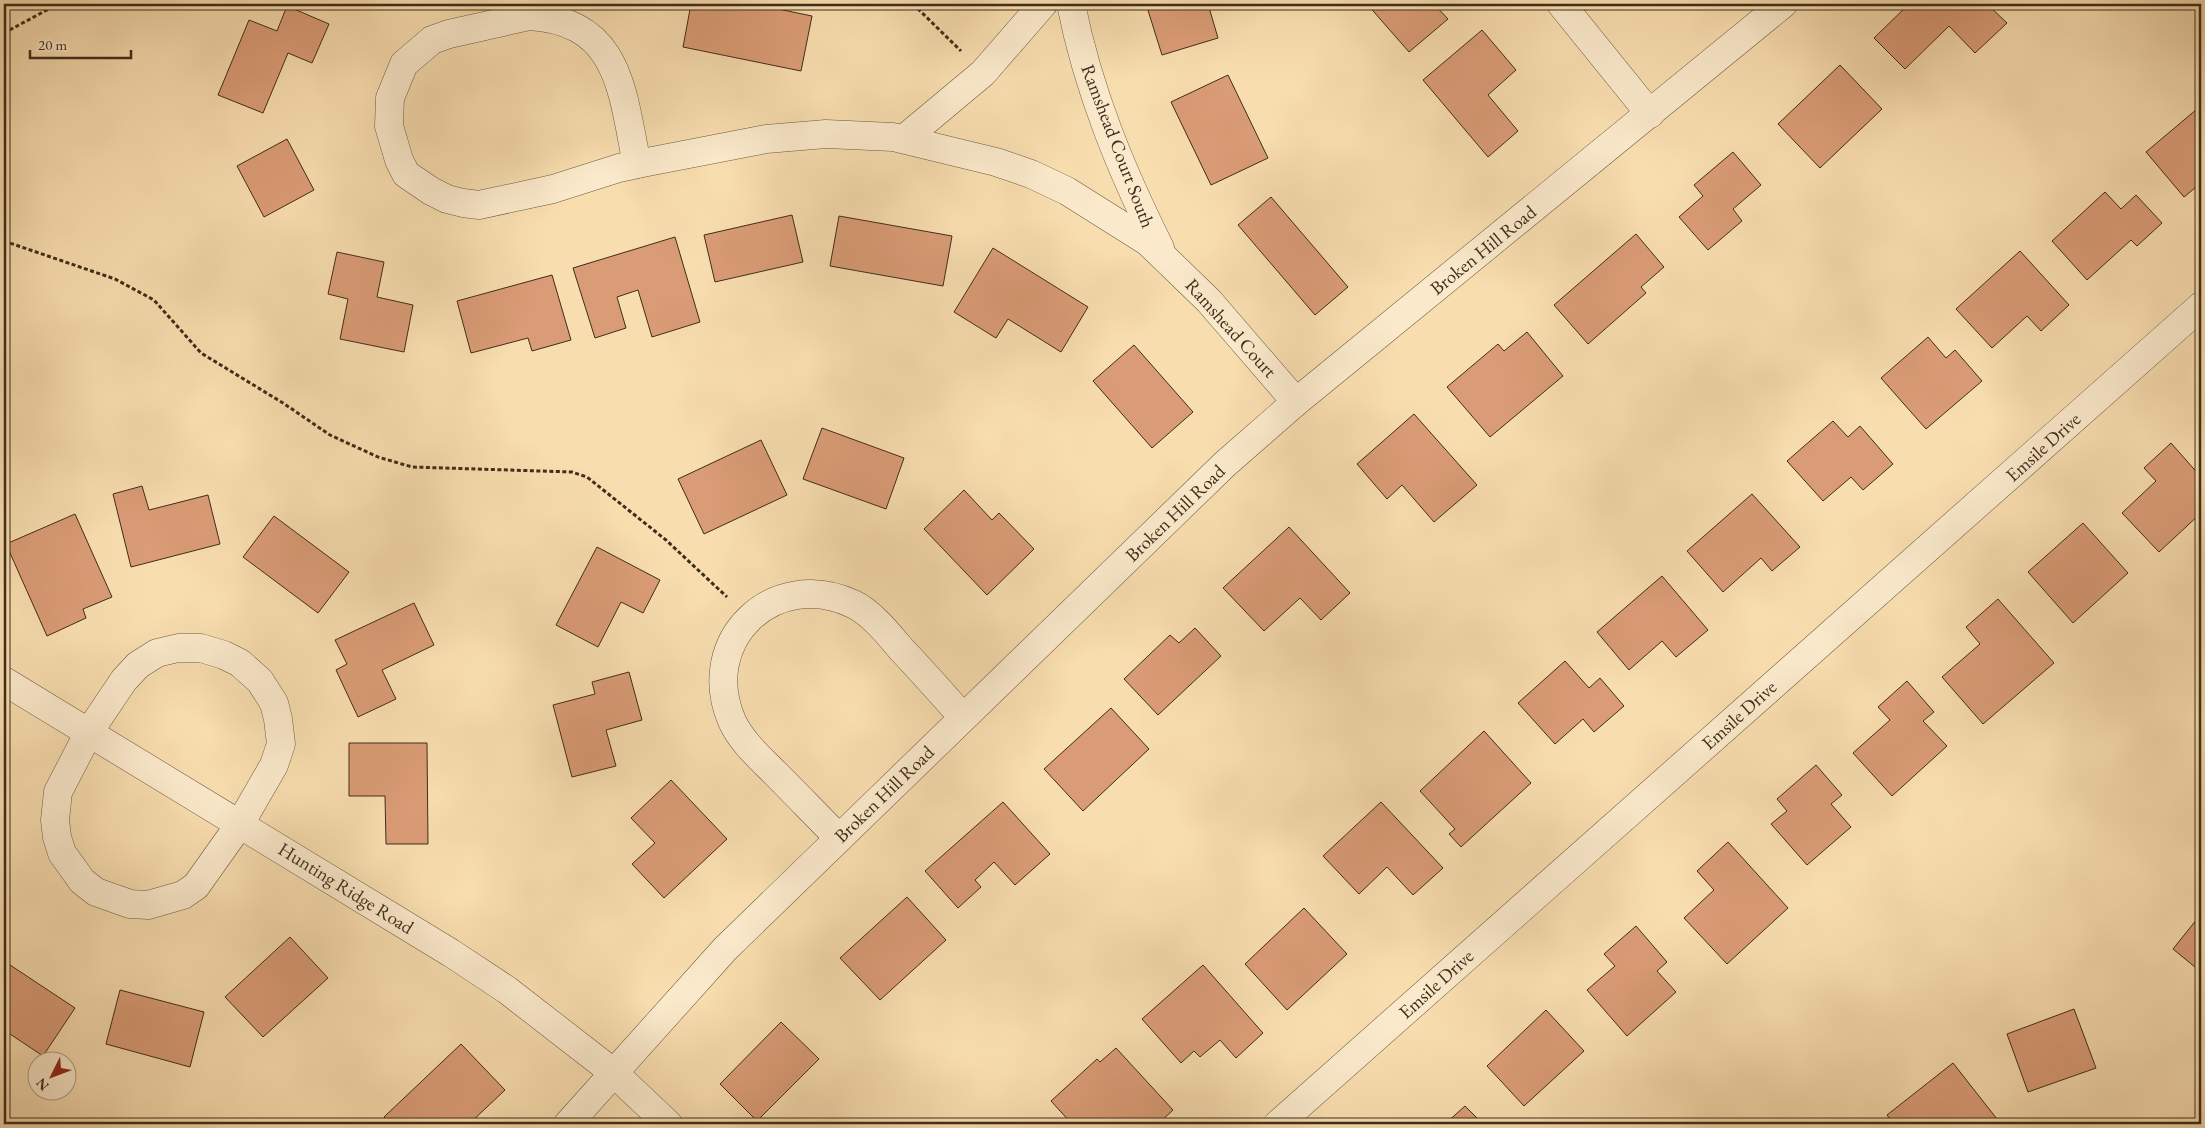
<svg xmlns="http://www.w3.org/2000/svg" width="2205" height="1128" viewBox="0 0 2205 1128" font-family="'EB Garamond',serif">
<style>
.building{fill:#da9c76;stroke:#3f2d1a}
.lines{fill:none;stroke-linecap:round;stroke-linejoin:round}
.street-casing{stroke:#6d593f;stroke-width:29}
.path{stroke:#3f2d1a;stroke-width:3;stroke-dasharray:4 2.5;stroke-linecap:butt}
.street{stroke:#fae9cb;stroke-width:28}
.labels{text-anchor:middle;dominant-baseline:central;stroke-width:5;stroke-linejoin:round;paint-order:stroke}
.street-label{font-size:19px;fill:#3f2d1a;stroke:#fae9cb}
</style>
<rect width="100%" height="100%" fill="#f8ddaf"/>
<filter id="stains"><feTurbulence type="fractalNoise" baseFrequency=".004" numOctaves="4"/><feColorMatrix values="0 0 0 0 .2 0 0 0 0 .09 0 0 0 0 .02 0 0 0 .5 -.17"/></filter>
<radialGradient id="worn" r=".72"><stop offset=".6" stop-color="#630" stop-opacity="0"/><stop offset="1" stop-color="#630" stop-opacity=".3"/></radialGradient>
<!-- building -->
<g class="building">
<polygon points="691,4 754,4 812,16 801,71 683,47"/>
<polygon points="1146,4 1208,4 1218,38 1162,55"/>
<polygon points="1367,4 1434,4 1448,19 1409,52"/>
<polygon points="1909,4 1987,4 2007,23 1975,53 1949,26 1905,69 1874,38"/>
<polygon points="287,6 329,24 312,63 288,53 263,113 218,95 249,20 277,31"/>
<polygon points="1482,30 1516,70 1488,95 1518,131 1488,157 1423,80"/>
<polygon points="1840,65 1882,109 1820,168 1778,124"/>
<polygon points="1228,75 1268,158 1211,185 1171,102"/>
<polygon points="2197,109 2201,114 2201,183 2184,197 2146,152"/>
<polygon points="287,139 314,190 264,217 237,166"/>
<polygon points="1733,152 1761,185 1733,209 1742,221 1708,250 1679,217 1703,196 1694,185"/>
<polygon points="2105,192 2121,209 2136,195 2162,223 2137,246 2131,240 2087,280 2052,241"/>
<polygon points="1271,197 1348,287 1315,315 1238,225"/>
<polygon points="792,215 803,262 715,282 704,235"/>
<polygon points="839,216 952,236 943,286 830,266"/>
<polygon points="1636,234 1664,267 1641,287 1646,293 1588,344 1554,305"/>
<polygon points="675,237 700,322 652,337 638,290 617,297 626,328 595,338 573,268"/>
<polygon points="993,248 1088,307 1061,352 1008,319 996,338 954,312"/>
<polygon points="2020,251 2069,305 2041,331 2027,316 1992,348 1956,309"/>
<polygon points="337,252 384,262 377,297 413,305 404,352 340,339 348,299 328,294"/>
<polygon points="552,275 571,340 532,351 528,338 471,353 457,301"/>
<polygon points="1527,332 1563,376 1490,437 1447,387 1498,344 1504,351"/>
<polygon points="1928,337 1946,358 1955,350 1982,381 1926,429 1881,378"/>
<polygon points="1134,345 1193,412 1152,448 1093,381"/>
<polygon points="1414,414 1477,485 1434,522 1402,485 1387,499 1357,464"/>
<polygon points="1833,421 1848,437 1860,426 1893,464 1863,490 1851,477 1823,501 1787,461"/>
<polygon points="822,428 904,458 886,509 803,479"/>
<polygon points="761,440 787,495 704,534 678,479"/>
<polygon points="2171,443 2201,477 2201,513 2159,552 2122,513 2156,481 2144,468"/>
<polygon points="142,486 149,510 208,495 220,544 131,567 113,494"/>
<polygon points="964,490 992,520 999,513 1034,549 987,595 924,529"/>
<polygon points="1752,494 1800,547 1772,571 1761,558 1723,592 1687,551"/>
<polygon points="75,514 112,597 83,609 86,618 47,636 6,544"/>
<polygon points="274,516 349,572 318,613 243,557"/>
<polygon points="2083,523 2128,573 2073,623 2028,572"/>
<polygon points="1289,527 1350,593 1321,620 1300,598 1264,631 1223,588"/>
<polygon points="597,547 660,580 643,613 621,602 598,647 556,625"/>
<polygon points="1662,576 1708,630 1676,657 1662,641 1629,670 1597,632"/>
<polygon points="1998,599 2054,663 1983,724 1942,677 1980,644 1966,627"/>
<polygon points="414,603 434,645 382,670 396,699 358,717 336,670 347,664 335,640"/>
<polygon points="1195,628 1221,656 1158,715 1124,679 1170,635 1179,643"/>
<polygon points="1565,661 1589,688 1600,678 1624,706 1594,732 1583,719 1555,744 1518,703"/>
<polygon points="629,672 642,720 606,730 616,766 572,777 553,705 595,694 592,682"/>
<polygon points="1907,681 1934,712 1923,721 1947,746 1892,796 1853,753 1890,720 1878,707"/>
<polygon points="1111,708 1149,749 1083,811 1044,769"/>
<polygon points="1484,731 1531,783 1461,847 1449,834 1455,829 1420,791"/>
<polygon points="349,743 427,743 428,844 386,844 385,796 349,796"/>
<polygon points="1816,765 1842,795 1831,804 1851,827 1807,865 1771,824 1787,811 1777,799"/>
<polygon points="671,780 727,839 664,898 632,864 655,843 631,818"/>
<polygon points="1003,802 1050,854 1015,885 994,862 975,880 981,887 958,908 925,871"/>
<polygon points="1381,802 1443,868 1413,895 1387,867 1359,894 1323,856"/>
<polygon points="1728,842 1788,908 1727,964 1684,918 1714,890 1697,871"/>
<polygon points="907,897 946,940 880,1000 840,958"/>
<polygon points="1304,908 1347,954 1287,1010 1245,964"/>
<polygon points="2201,914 2201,972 2173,949"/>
<polygon points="1636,926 1667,962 1657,971 1676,992 1627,1036 1587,990 1615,966 1604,954"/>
<polygon points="290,937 328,978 263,1037 225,997"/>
<polygon points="4,961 75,1008 43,1056 4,1030"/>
<polygon points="1203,965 1263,1033 1236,1058 1220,1040 1200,1057 1194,1051 1181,1063 1142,1019"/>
<polygon points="120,990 204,1012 190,1067 106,1044"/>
<polygon points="2074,1009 2096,1068 2028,1092 2007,1034"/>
<polygon points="1546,1010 1584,1051 1524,1106 1487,1066"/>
<polygon points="781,1022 819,1059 757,1121 720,1084"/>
<polygon points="461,1044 505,1090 469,1124 390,1124 384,1117"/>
<polygon points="1116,1048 1173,1110 1158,1124 1132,1124 1126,1118 1119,1124 1072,1124 1051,1101 1097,1059 1100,1062"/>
<polygon points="1953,1063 1997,1119 1991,1124 1894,1124 1887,1115"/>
<polygon points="1465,1106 1483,1124 1445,1124"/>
</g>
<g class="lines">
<!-- street casing -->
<g class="street-casing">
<g id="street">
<path d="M1071 4C1088 90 1121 170 1160 248"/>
<polyline points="1561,4 1650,114"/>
<path d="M529 16C621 21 622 93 637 164L619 168 553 189 479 205 463 203 447 199 431 191 406 174 399 160 389 126 390 98 404 64 432 40 449 34Z"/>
<polyline points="904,139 983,73 1043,4"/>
<polyline points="637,164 766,139 826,134 893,137 996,162 1031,174 1067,191 1148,242 1209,301 1296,402"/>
<polygon points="178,648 201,648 224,655 240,663 260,681 274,703 278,719 281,744 274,765 240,824 196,886 183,895 148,905 130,904 96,892 82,881 62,853 57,837 55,820 58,792 89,732 124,680 138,665 157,653"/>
<polyline points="4,681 451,953 507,990 614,1073 668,1124"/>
<path d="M838 837C817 816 796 794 775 773 759 757 741 741 732 721 697 640 774 567 853 604 871 612 889 635 902 650 923 672 943 695 963 717"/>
<polyline points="568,1124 725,949 1225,464 1296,402 1783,4"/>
<polyline points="1278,1124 2201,306"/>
</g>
</g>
<!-- path -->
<g class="path">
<polyline points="913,4 961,51"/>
<polyline points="4,33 58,4"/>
<polyline points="4,241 115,279 154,300 201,353 283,403 330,435 378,457 412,467 572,472 587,477 666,540 727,597"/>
</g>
<!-- street -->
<use href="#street" class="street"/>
</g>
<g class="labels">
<!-- street labels -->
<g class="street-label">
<text transform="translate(1118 146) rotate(69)">Ramshead Court South</text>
<text transform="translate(1483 250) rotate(-39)">Broken Hill Road</text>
<text transform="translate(1231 328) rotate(48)">Ramshead Court</text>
<text transform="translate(2043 447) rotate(-42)">Emsile Drive</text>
<text transform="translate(1175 513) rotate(-44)">Broken Hill Road</text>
<text transform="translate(1739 715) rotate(-42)">Emsile Drive</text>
<text transform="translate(884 794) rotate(-44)">Broken Hill Road</text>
<text transform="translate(346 888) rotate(32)">Hunting Ridge Road</text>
<text transform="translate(1436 984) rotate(-42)">Emsile Drive</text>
</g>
</g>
<!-- margin -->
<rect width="2205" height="1128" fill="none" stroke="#f8ddaf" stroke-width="20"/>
<rect x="5" y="5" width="2195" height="1118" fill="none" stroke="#3f2d1a" stroke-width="2.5"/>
<rect x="10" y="10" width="2185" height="1108" fill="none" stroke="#3f2d1a"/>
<!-- north arrow -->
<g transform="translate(52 1076) rotate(228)"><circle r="24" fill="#fae9cb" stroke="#af9e84"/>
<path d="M0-4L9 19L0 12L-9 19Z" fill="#8f2418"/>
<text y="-8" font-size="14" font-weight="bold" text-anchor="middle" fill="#3f2d1a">N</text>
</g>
<!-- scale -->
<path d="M30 50v8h101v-8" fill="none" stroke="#3f2d1a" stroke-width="2.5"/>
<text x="38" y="50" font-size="15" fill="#3f2d1a" stroke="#fae9cb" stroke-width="4" paint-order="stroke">20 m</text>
<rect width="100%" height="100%" filter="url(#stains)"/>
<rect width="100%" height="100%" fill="url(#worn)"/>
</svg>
